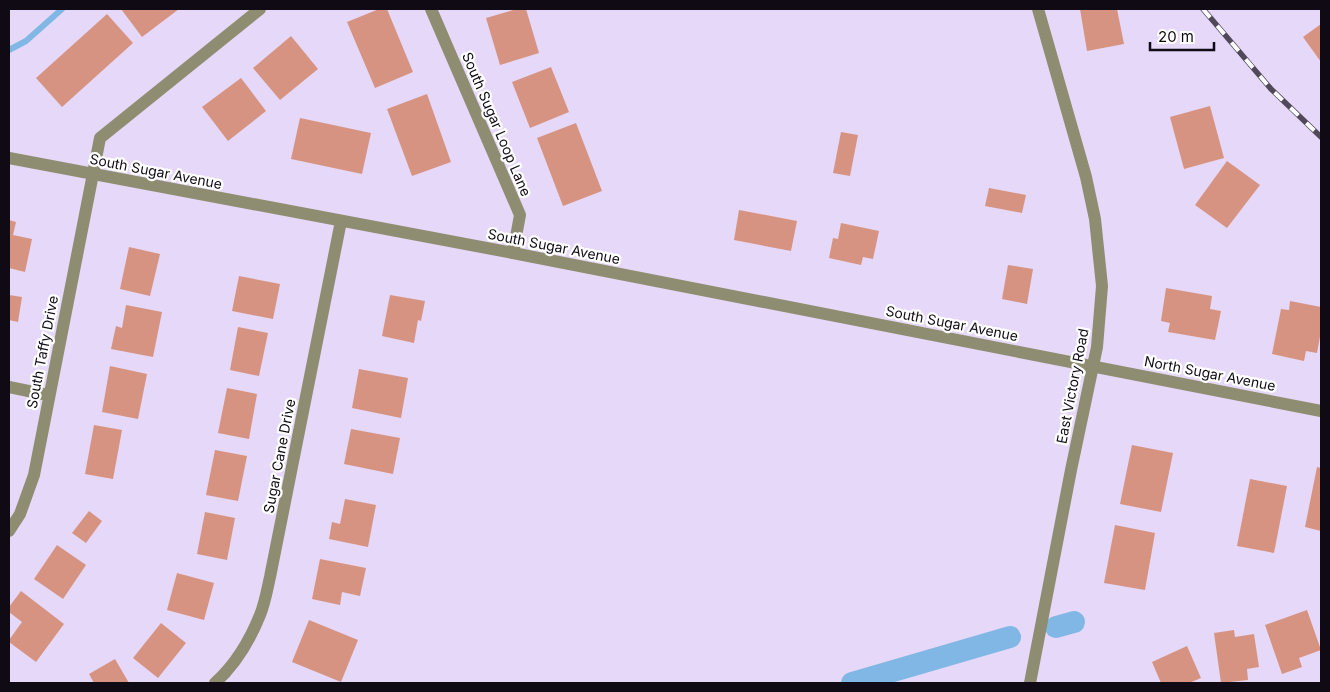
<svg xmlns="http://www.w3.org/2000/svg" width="1330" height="692" viewBox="0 0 1330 692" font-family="Inter,sans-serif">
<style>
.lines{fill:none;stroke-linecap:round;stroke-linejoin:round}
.stream{stroke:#81b7e5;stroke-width:6}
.canal{stroke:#81b7e5;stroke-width:22}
.building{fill:#d79381}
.minor{stroke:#8f8d71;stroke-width:12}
.rail-casing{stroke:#51495a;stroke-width:5.5}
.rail{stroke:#fff;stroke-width:4;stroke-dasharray:11;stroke-linecap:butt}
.labels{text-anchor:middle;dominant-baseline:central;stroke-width:4.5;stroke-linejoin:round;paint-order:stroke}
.street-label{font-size:14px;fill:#0f0a14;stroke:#fff}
</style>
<rect width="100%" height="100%" fill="#e6d8f8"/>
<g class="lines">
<!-- stream -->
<polyline class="stream" points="9,50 26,41 62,9"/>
<!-- canal -->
<g class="canal">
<polyline points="1056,627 1074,622"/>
<polyline points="852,683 1010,637"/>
</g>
</g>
<!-- building -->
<g class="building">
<polygon points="121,9 179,9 142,37"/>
<polygon points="379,9 387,9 413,72 375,88 347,22"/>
<polygon points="517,9 526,9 539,53 500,65 486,18"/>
<polygon points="1080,9 1117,9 1124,44 1087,51"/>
<polygon points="107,14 133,43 62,107 36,78"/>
<polygon points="1321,24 1321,62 1303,37"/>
<polygon points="291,36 318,69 280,100 253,68"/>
<polygon points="551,67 569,112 530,128 512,82"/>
<polygon points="241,78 266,111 228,141 202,107"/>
<polygon points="427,94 451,162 412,176 387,109"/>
<polygon points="1210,106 1224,158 1184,169 1170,117"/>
<polygon points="300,118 371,133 362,174 291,159"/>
<polygon points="576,123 602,191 563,206 537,138"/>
<polygon points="841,132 858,135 850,176 833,173"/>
<polygon points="1227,161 1260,185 1227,228 1195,205"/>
<polygon points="989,188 1026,195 1022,213 985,206"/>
<polygon points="739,210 797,221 791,251 734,240"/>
<polygon points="9,220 16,222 13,235 32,239 25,272 9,268"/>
<polygon points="841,223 879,231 873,259 863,257 861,265 829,258 833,238 838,239"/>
<polygon points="129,247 160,254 150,296 120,289"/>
<polygon points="1008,265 1033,269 1027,304 1002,299"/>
<polygon points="239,276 280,284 273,319 232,311"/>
<polygon points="1166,288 1212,296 1210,309 1221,311 1215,340 1168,332 1170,323 1161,321"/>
<polygon points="9,295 22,297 18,322 9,320"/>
<polygon points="390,295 425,301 421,321 418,320 414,343 382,336"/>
<polygon points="1290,301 1321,307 1321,331 1317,353 1306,351 1304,361 1272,354 1281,309 1289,310"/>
<polygon points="126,305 162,312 153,357 111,349 116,326 122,328"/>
<polygon points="238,327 268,333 259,376 230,370"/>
<polygon points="110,366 147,374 138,419 102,412"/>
<polygon points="359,369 408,378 401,418 352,408"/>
<polygon points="227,388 257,394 249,439 218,433"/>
<polygon points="94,425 122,430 113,479 85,474"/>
<polygon points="351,429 400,438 393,474 344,464"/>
<polygon points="1132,445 1173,453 1161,512 1120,504"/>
<polygon points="215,450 247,456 238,501 206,495"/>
<polygon points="1317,467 1321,468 1321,531 1305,527"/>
<polygon points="1250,479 1287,486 1274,553 1237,546"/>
<polygon points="345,499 376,505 368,547 329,539 332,522 340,524"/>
<polygon points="89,511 102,521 86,543 72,533"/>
<polygon points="205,512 235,518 227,560 197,554"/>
<polygon points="1115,525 1155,533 1145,590 1104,583"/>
<polygon points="57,545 86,565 63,599 34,579"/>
<polygon points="320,559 366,568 360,596 342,592 340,605 312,599"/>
<polygon points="177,573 214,583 204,620 167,610"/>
<polygon points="21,591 64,624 36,662 9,642 9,640 22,622 9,612 9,607"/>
<polygon points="1307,610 1321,650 1299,658 1302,667 1282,674 1265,625"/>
<polygon points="309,620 358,640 341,682 292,662"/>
<polygon points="161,623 186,643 158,678 133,658"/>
<polygon points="1234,630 1235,637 1254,634 1259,667 1247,669 1248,680 1221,683 1214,633"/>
<polygon points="1187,646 1201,678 1189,683 1161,683 1152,662"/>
<polygon points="115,659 129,683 94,683 89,674"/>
</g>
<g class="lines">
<!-- minor -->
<g class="minor">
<polyline points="431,9 520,215 513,253"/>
<polyline points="9,158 513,253 1321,411"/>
<polyline points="9,387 48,395"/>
<polyline points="9,531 20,514 34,475 100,138 260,9"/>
<path d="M215 683C235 665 250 640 260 615 265 603 267 590 270 577L341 221"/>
<polyline points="1030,683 1071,470 1097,347 1102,286 1095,219 1086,177 1038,9"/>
</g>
<!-- rail casing -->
<g class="rail-casing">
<polyline id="rail" points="1203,9 1271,89 1321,137"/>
</g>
<!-- rail -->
<use href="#rail" class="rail"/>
</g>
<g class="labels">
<!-- street labels -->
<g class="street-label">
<text transform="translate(497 124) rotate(67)">South Sugar Loop Lane</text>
<text transform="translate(156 171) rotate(11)">South Sugar Avenue</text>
<text transform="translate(554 246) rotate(11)">South Sugar Avenue</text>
<text transform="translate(952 323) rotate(11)">South Sugar Avenue</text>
<text transform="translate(42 352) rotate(-79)">South Taffy Drive</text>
<text transform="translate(1210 373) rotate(11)">North Sugar Avenue</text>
<text transform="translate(1072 386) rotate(-79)">East Victory Road</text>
<text transform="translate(279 456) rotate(-79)">Sugar Cane Drive</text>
</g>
</g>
<!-- border -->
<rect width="1330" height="692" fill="none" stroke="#0f0a14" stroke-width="20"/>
<!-- scale -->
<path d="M1150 42v8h64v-8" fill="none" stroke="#0f0a14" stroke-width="2.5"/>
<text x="1158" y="42" font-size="15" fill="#0f0a14" stroke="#ffffff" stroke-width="4" paint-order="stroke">20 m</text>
</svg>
